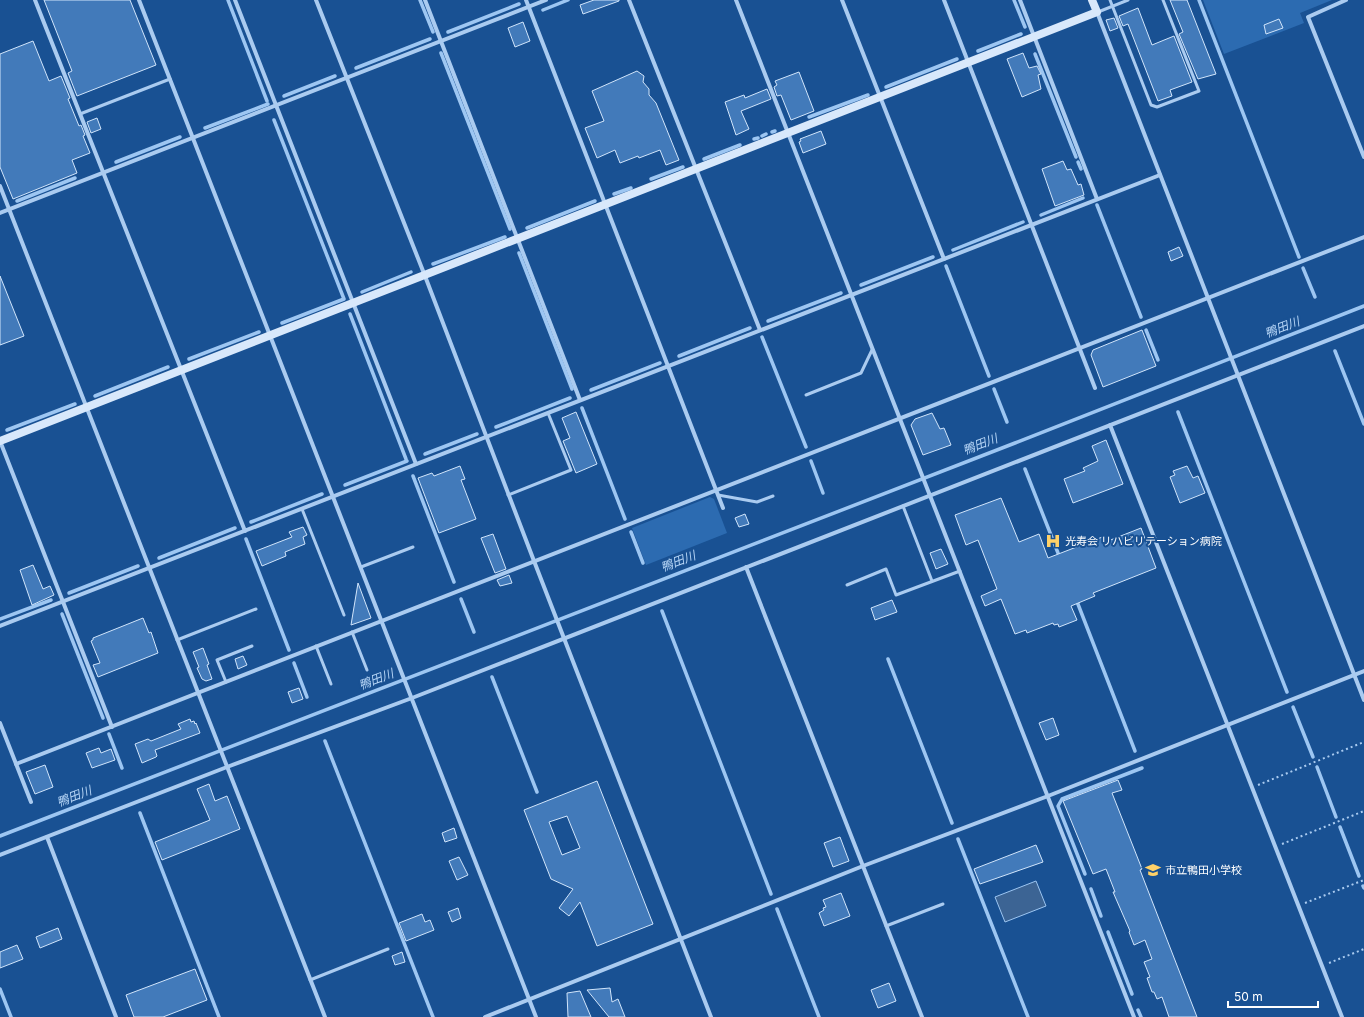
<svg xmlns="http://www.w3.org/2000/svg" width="1364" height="1017" viewBox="0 0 1364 1017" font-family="Inter,'Noto Sans JP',sans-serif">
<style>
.green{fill:#2c6bb1}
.water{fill:#3c6494;stroke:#9dc6f2}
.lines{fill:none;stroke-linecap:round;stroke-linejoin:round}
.stream{stroke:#9dc6f2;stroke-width:3.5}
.building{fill:#427aba;stroke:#d1e5fb;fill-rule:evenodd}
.path{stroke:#aacbf0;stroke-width:2;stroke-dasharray:2 3;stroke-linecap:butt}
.lane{stroke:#aacbf0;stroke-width:3}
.street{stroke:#aacbf0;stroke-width:4}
.secondary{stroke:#d8e8fb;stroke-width:8}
.labels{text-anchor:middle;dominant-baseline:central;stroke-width:4;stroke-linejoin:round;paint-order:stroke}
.poi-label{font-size:11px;fill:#fff;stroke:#195193;text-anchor:start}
.water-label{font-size:12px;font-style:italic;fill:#b6d5f6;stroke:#195193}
</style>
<rect width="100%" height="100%" fill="#195193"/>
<!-- green -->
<g class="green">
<polygon points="1203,0 1332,0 1300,13 1304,23 1224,54"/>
<polygon points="710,497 714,499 727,533 646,565 632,528"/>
</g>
<!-- water -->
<polygon class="water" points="1036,881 1046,906 1005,922 995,897"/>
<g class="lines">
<!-- stream -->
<g class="stream">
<polyline points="228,0 267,101"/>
<polyline points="420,0 433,32"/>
<polyline points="1014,0 1025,27"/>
<polyline points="1199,0 1299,257"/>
<polyline points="543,10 568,0"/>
<polyline points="448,32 519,4"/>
<polyline points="978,51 1021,34"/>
<polyline points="441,53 510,229"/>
<polyline points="1035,54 1076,157"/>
<polyline points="356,68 430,39"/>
<polyline points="886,87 957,59"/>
<polyline points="284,96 335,76"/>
<polyline points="809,117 868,95"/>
<polyline points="274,120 344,299 282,323"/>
<polyline points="205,128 268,104"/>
<polyline points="772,132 775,131"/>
<polyline points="762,136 766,134"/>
<polyline points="754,139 758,138"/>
<polyline points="704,159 740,145"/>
<polyline points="116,162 180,137"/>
<polyline points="1078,162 1081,169"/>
<polyline points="651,179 683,167"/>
<polyline points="614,194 631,188"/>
<polyline points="17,201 75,178"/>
<polyline points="1097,205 1141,317"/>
<polyline points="1041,215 1083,198"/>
<polyline points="527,228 595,201"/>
<polyline points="953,250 1023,222"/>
<polyline points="519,253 572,389"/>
<polyline points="433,264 505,237"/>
<polyline points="946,266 989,376"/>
<polyline points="1303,268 1315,297"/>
<polyline points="861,285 933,257"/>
<polyline points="362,292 411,272"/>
<polyline points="350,314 406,459"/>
<polyline points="768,321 841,293"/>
<polyline points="1146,330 1158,360"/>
<polyline points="762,337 806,447"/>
<polyline points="1335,351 1364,424"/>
<polyline points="679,356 750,328"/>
<polyline points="189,359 259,332"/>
<polyline points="994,389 1007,422"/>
<polyline points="591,390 660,363"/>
<polyline points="95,396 168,367"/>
<polyline points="582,408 625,519"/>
<polyline points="1178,412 1287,692"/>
<polyline points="496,427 570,398"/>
<polyline points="7,430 75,404"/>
<polyline points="425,454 477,434"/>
<polyline points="811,461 823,493"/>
<polyline points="1025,469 1058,553"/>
<polyline points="413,476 454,582"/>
<polyline points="345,485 407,461"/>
<polyline points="251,522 322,494"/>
<polyline points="631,532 643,563"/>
<polyline points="246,539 289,650"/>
<polyline points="159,558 235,528"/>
<polyline points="69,593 138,566"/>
<polyline points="461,599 474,632"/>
<polyline points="1076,599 1135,751"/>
<polyline points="662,611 771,894"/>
<polyline points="62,614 103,718"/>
<polyline points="0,619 51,600"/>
<polyline points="888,659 952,823"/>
<polyline points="294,663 307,697"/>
<polyline points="492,677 537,792"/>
<polyline points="1293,707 1313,757"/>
<polyline points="109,734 122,768"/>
<polyline points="325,741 433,1017"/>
<polyline points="1317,767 1336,817"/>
<polyline points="140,813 219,1017"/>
<polyline points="1340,827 1359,876"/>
<polyline points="0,836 1015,443 1364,306"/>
<polyline points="958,839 1028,1017"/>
<polyline points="1085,874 1058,806 1062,799 1142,768"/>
<polyline points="1363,886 1364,888"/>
<polyline points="1091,889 1101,916"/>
<polyline points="777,909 819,1017"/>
<polyline points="1108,932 1132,994"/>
<polyline points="0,989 11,1017"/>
<polyline points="1138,1010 1141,1017"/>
</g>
</g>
<!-- building -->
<g class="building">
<polygon points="44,0 130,0 156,65 77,96 68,73 72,71"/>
<polygon points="594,0 619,0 619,1 583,14 580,5"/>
<polygon points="1170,0 1187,0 1216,74 1198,79 1179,34 1183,32"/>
<polygon points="1138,8 1152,45 1174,36 1192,82 1170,90 1172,96 1158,101 1128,24 1123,26 1119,16"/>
<polygon points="1114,18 1118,28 1110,31 1106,20"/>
<polygon points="1279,19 1283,28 1266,34 1264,25"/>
<polygon points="523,22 530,41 515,47 508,28"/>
<polygon points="33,41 49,81 61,76 70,98 68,99 79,126 81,125 85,135 83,136 90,153 72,160 77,173 13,199 0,167 0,54"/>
<polygon points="1023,53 1029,68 1037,66 1041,74 1038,75 1041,89 1022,97 1007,59"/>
<polygon points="637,71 644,76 643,82 649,89 649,95 656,103 679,160 666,165 660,150 639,158 638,156 620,163 615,150 597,158 585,128 604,121 592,91"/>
<polygon points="799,72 814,111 791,120 781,95 777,96 774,87 777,85 775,81"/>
<polygon points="767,89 771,99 741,111 749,129 736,135 725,102 744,95 745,98"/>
<polygon points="97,118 101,129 91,133 87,122"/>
<polygon points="821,131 826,144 803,153 799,142 801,141 800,139"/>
<polygon points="1063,161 1067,170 1071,169 1078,185 1081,184 1084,195 1055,206 1042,169"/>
<polygon points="1179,247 1183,256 1171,261 1168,252"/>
<polygon points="0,276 24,336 0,345"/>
<polygon points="1142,330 1156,366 1103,387 1091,355 1093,350"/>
<polygon points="576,412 597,464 576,473 563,441 570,438 562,418"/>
<polygon points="932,413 940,429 944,428 951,445 923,455 911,425 915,419"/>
<polygon points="1106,440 1123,484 1073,503 1064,479 1085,471 1083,468 1098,461 1092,446"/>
<polygon points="460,466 465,479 461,480 476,519 439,533 418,478 432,473 434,476"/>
<polygon points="1187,466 1193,478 1198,476 1205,493 1180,503 1170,477 1175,475 1173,471"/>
<polygon points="1001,498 1019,542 1039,534 1048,558 1105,536 1108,541 1141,528 1156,568 1093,593 1095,596 1071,606 1077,620 1059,627 1058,624 1054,625 1053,623 1027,633 1026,630 1015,634 1001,599 985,606 981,596 997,589 978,540 966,545 955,515"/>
<polygon points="745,514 749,524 739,527 735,518"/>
<polygon points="303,527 307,535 303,537 305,544 285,552 286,556 262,566 256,551 292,537 289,532"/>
<polygon points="493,534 506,569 495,573 481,538"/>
<polygon points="941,549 948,564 936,569 930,553"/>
<polygon points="33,565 43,589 50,586 54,595 32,605 20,570"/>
<polygon points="509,575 512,583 500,586 497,580"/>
<polygon points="358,583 371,618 351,625"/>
<polygon points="892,600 897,612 875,620 871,608"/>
<polygon points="143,618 149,633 151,632 158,653 98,677 93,665 100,663 91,641 93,640 93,638"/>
<polygon points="203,648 209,664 207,665 212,679 206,681 202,679 197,668 199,667 193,652"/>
<polygon points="243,656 247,665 238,669 235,659"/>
<polygon points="299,688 303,699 292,703 288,692"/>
<polygon points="1053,718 1059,735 1046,740 1039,723"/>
<polygon points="190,719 191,722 194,721 195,724 196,723 200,733 155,750 157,756 156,757 142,763 135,744 148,739 151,741 181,729 178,724"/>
<polygon points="99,748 101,753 111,749 115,760 92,768 86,753"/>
<polygon points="45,765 53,787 35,794 26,772"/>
<polygon points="1118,780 1122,790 1112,793 1142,869 1140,870 1197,1017 1169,1017 1162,997 1157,999 1154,992 1152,992 1147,978 1150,977 1144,962 1152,959 1145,940 1134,945 1129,932 1130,931 1113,892 1115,892 1106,869 1093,874 1063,801"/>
<path d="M597 781 653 924 597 946 580 902 569 916 559 908 573 889 551 879 524 810ZM567 816 580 848 562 855 549 822Z"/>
<polygon points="209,784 215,801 227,796 240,829 162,860 155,842 210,820 197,789"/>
<polygon points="454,828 457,838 445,842 442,833"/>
<polygon points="840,837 849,861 833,867 824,843"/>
<polygon points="1036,845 1043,862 980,884 974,869"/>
<polygon points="459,857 468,875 457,880 449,861"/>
<polygon points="841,893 850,916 824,926 819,913 824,910 823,908 826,907 823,900"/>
<polygon points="458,908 461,918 452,922 448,912"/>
<polygon points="422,914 425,922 430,920 434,930 406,941 399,923"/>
<polygon points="58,928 62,939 40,948 36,937"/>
<polygon points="17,945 23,959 0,968 0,952"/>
<polygon points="402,952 405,962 395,965 392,956"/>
<polygon points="195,969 207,1000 163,1017 134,1017 126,995"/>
<polygon points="889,983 896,1001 878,1008 871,990"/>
<polygon points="610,988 612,1002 618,999 625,1017 609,1017 587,990"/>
<polygon points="580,991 591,1017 568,1017 567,993"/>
</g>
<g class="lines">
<!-- path -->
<g class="path">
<polyline points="1258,785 1364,742"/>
<polyline points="1282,844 1364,811"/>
<polyline points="1305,903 1364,880"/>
<polyline points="1329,963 1364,949"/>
</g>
<!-- lane -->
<g class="lane">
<polyline points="1110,0 1151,105 1157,107 1199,91 1163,0"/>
<polyline points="1098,12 1128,0"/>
<polyline points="80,114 170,79"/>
<polyline points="806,395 861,373 872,350"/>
<polyline points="508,495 571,470 548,413"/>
<polyline points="718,495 757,502 773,496"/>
<polyline points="903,506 932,581"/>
<polyline points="302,509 344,615"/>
<polyline points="361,567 413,547"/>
<polyline points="847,585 886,569 896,595 960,571"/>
<polyline points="352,632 367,670"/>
<polyline points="177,640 256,609"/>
<polyline points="316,646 331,684"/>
<polyline points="226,682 217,660 252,646"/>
<polyline points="886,926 943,904"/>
<polyline points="310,980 388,949"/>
</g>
<!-- street -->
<g class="street">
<polyline points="35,0 245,531"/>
<polyline points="139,0 536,1017"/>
<polyline points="235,0 416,464"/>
<polyline points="316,0 425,276 534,561 711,1017"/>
<polyline points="425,0 580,400"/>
<polyline points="526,0 723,508"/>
<polyline points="629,0 760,330"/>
<polyline points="736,0 1134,1017"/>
<polyline points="842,0 944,259"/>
<polyline points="944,0 1095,388"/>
<polyline points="1020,0 1097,199"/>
<polyline points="1346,0 1308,17 1364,157"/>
<polyline points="1097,12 1364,700"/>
<polyline points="0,186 325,1017"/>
<polyline points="0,213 546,0"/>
<polyline points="1110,425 1342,1017"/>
<polyline points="0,441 112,727"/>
<polyline points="746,567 922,1017"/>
<polyline points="0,626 1160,175"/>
<polyline points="0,723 31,802"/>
<polyline points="16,764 1364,237"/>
<polyline points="47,837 116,1017"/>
<polyline points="0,855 227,767 412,698 1364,326"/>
<polyline points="485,1017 863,866 1048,796 1364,671"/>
</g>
<!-- secondary -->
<polyline class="secondary" points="0,441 1097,12 1092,0"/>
</g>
<!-- icons -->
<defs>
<g id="hospital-bare" transform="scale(1.2)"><path d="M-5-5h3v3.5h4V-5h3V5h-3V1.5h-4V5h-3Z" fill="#ffd168" stroke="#195193" stroke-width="2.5" paint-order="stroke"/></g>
<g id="school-bare" transform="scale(1.2)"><path d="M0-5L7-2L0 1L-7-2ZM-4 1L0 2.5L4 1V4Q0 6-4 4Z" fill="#ffd168" stroke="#195193" stroke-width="2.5" paint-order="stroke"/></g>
</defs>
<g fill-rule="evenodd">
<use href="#hospital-bare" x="1053" y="541"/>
<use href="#school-bare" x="1153" y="870"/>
</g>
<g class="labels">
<!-- poi labels -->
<g class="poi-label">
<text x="1065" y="541">光寿会 リハビリテーション病院</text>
<text x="1165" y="870">市立鴨田小学校</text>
</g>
<!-- water labels -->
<g class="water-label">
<text transform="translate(1282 327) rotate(-21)">鴨田川</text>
<text transform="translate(980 444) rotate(-21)">鴨田川</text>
<text transform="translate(678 561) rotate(-21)">鴨田川</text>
<text transform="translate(376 679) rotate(-21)">鴨田川</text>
<text transform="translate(74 796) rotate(-21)">鴨田川</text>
</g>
</g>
<!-- scale -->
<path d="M1228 1001v6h90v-6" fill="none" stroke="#ffffff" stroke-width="2"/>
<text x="1234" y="1001" font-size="12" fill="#ffffff" stroke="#195193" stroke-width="3" paint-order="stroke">50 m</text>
</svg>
